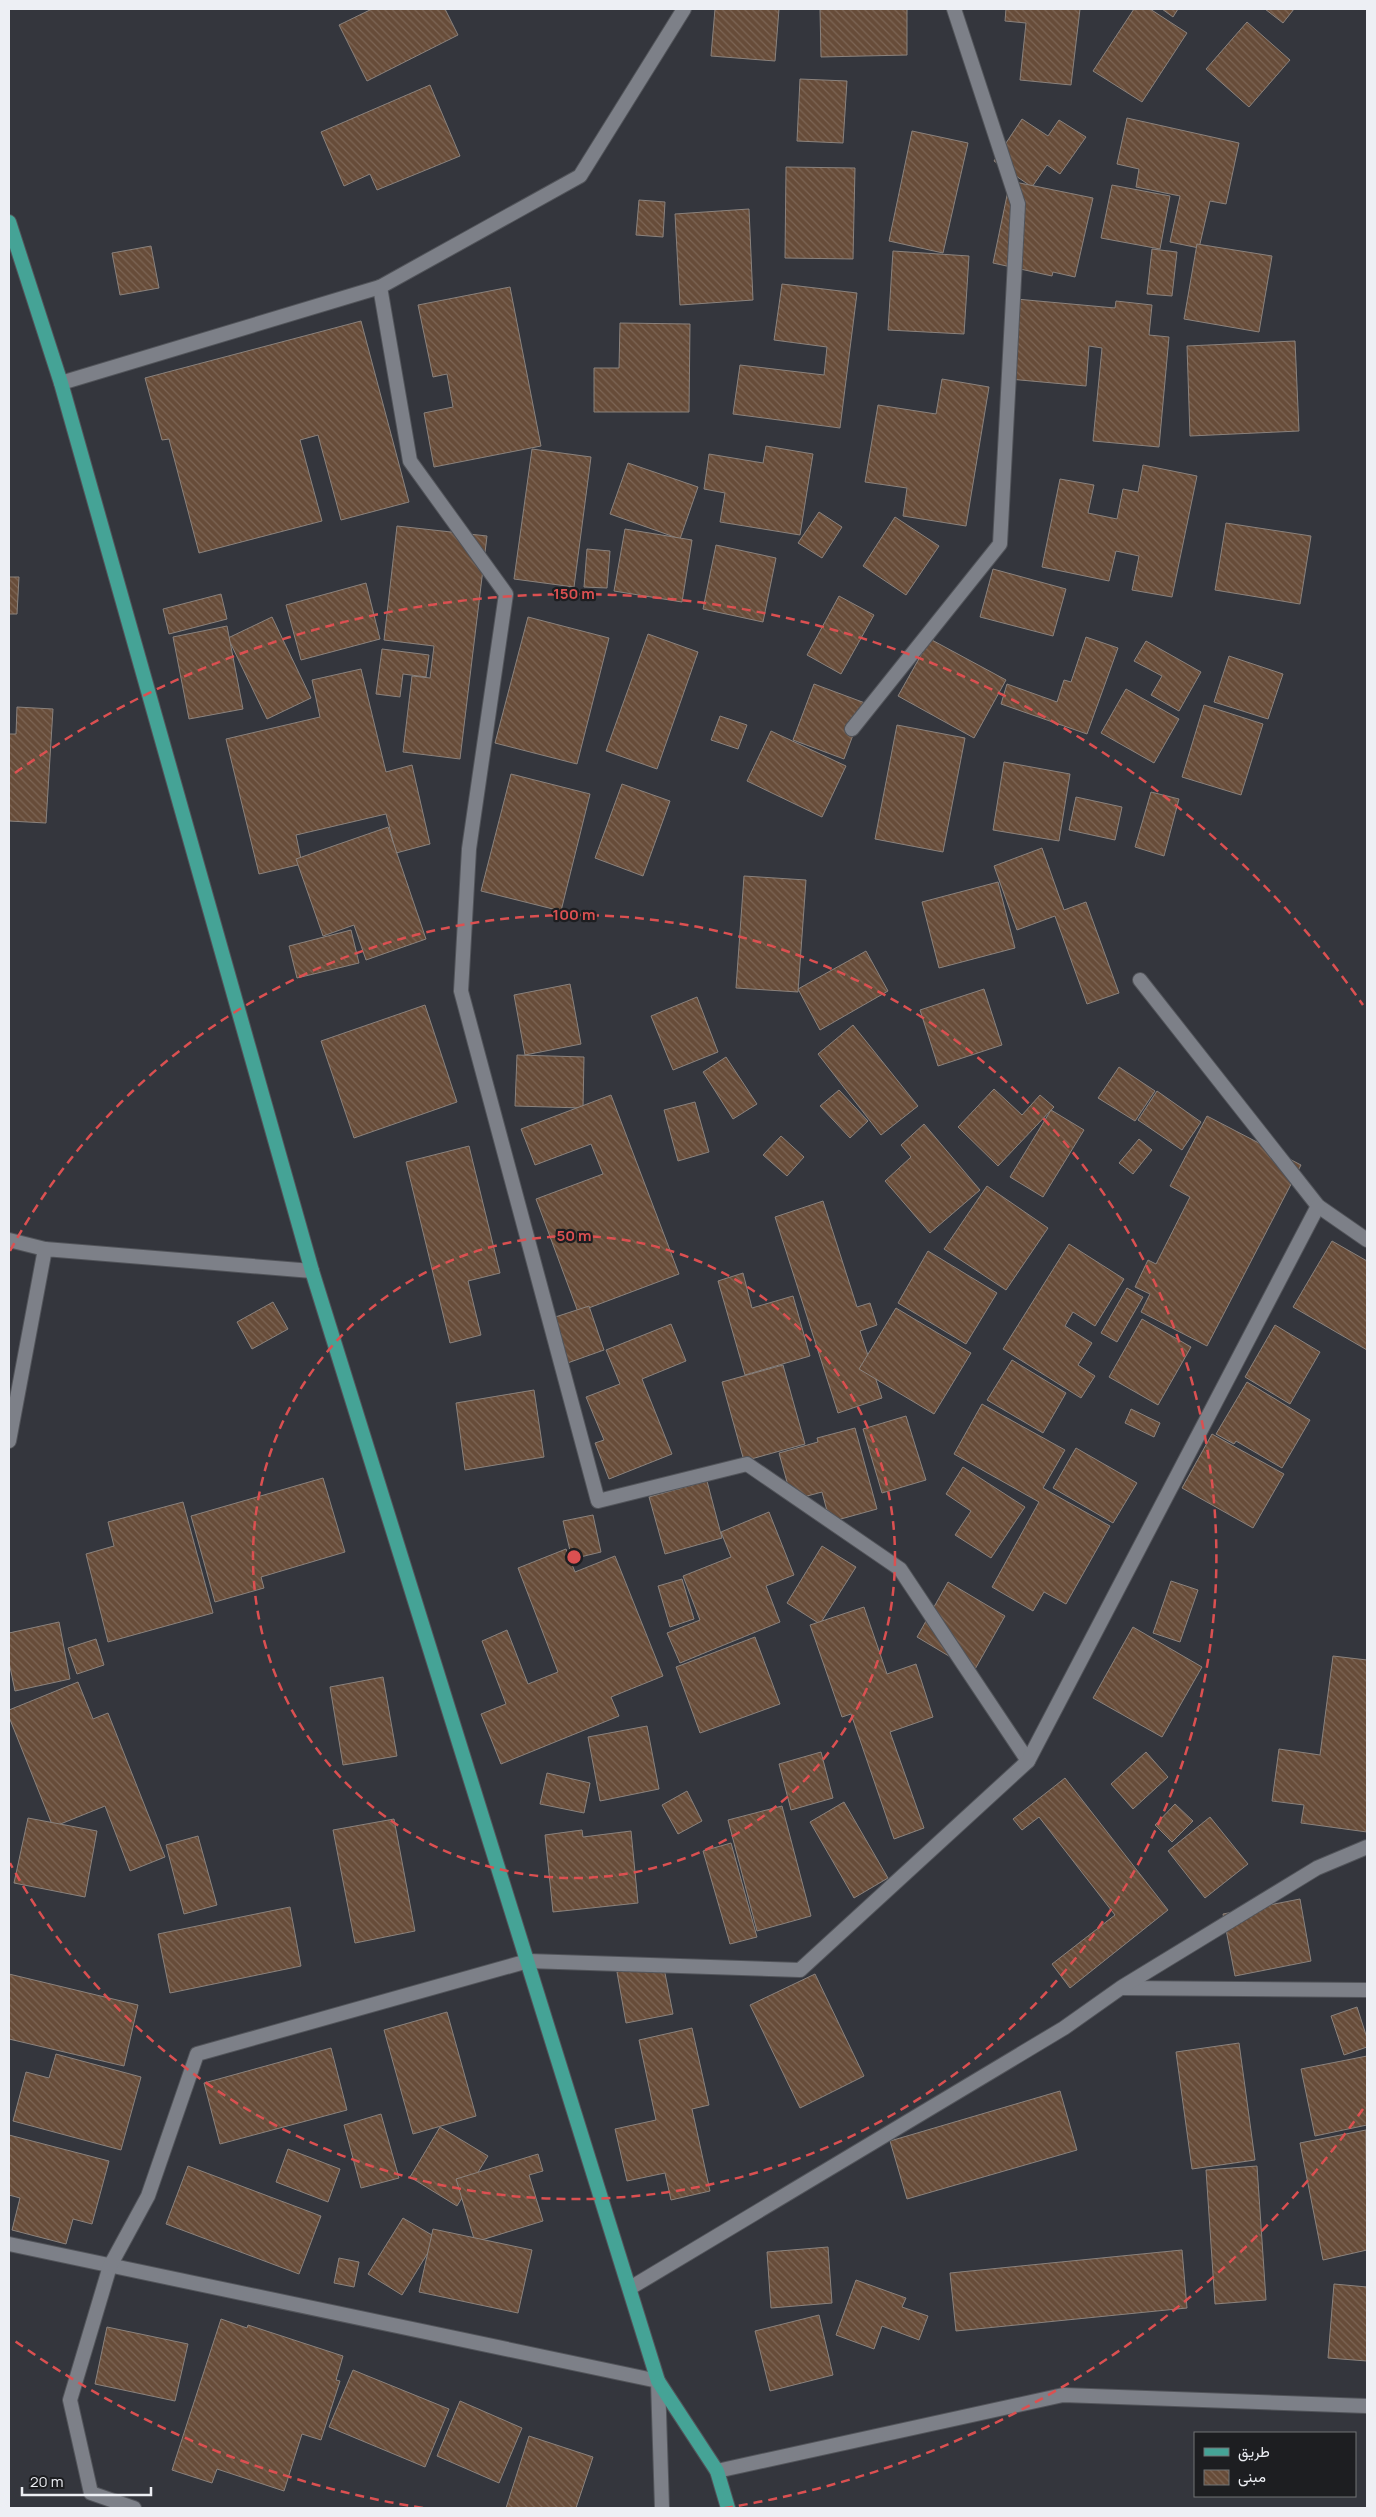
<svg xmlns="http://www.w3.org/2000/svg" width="1376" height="2517" viewBox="0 0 1376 2517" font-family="Manrope,Vazirmatn,sans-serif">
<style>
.building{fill:url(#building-back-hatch);stroke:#8a827d}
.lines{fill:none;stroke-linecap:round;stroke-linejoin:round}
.service-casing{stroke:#52545a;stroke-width:16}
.minor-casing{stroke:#52545a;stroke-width:16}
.primary-casing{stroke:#52545a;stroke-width:16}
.service{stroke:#7d8088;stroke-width:14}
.minor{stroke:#7d8088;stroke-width:14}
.primary{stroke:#45a396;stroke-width:14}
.ring{fill:none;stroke:#db5051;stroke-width:2.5;stroke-dasharray:9 6}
.centre{fill:#db5051;stroke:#1d1e21;stroke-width:2.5}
.ring-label{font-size:15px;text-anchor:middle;font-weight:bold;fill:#db5051;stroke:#1d1e21;stroke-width:4.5;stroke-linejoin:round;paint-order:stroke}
</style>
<defs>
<pattern id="building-back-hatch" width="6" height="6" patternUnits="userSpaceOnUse" patternTransform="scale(1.25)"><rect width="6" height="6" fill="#674c39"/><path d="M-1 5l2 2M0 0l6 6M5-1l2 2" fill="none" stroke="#7d6656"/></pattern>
</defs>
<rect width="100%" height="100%" fill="#34363d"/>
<!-- building -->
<g class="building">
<polygon points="372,9 445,9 458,35 367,81 339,25"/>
<polygon points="715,9 779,9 775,61 711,56"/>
<polygon points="820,9 907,9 907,55 821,57"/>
<polygon points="1006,9 1080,9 1071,85 1020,80 1026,23 1005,21"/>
<polygon points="1134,9 1150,9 1187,33 1142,102 1093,71"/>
<polygon points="1162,9 1178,9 1173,17"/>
<polygon points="1265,9 1294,9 1283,23"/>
<polygon points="1247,22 1290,60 1249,107 1206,69"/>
<polygon points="800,79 847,81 843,143 797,141"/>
<polygon points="430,85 460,156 377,190 370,174 344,186 321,132"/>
<polygon points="1127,118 1239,143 1226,204 1210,201 1199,248 1170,242 1180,196 1136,187 1139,169 1117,164"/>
<polygon points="1022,119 1048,136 1059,120 1086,137 1060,174 1047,165 1032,187 994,161"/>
<polygon points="912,131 968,143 943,253 889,241"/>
<polygon points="786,167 855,168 853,259 785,258"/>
<polygon points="1010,181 1093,198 1075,277 1053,272 1052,276 993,263"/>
<polygon points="1112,185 1170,196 1160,249 1101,238"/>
<polygon points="639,200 665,202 663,237 636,235"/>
<polygon points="749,209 753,300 680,305 675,214"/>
<polygon points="1197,244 1272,256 1259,332 1184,319"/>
<polygon points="151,246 159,288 120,295 112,253"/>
<polygon points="1152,249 1177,252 1172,296 1147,294"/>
<polygon points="893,251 969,256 964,334 888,330"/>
<polygon points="782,284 857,293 840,428 733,414 740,365 824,375 827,347 774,340"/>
<polygon points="510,287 541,446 434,467 424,413 453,407 447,374 433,377 418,305"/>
<polygon points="1016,299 1115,308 1116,301 1152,305 1149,335 1169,337 1159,447 1093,441 1102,348 1089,346 1086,386 1009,379"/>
<polygon points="361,321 409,502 341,520 318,435 300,440 322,521 199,553 169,439 162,440 145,378"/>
<polygon points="620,323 690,324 689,412 594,412 594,368 619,368"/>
<polygon points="1295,341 1299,431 1190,436 1187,346"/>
<polygon points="942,379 989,387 966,526 903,516 907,488 865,482 878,405 936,414"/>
<polygon points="766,446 813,454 800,535 720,522 725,493 704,489 709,454 763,463"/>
<polygon points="532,449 591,457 574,587 514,579"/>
<polygon points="628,463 698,487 680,539 610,514"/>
<polygon points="1143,465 1197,476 1172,597 1132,590 1139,556 1116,551 1109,581 1042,567 1060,479 1094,485 1088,513 1117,519 1123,489 1138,492"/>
<polygon points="819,512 842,527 822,558 798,543"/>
<polygon points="895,517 939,546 906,595 863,566"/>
<polygon points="1226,523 1311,536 1300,604 1215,590"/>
<polygon points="397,526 487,536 460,759 403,752 412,676 430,678 434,646 384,640"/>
<polygon points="625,529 692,540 682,602 614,591"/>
<polygon points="716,545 776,558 763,622 703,609"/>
<polygon points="587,549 610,551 607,588 584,587"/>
<polygon points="993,569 1066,589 1053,636 980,617"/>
<polygon points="9,577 19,577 17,614 9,614"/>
<polygon points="366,583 380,639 301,660 286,605"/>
<polygon points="221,594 227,619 169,634 163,609"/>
<polygon points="839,596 874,615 841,674 807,655"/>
<polygon points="272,617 311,698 267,719 228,638"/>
<polygon points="528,617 609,638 577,764 495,743"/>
<polygon points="227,626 243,709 189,719 173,637"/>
<polygon points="648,634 698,652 657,769 606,751"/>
<polygon points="1086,637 1118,648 1087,734 1001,704 1007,684 1057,702 1064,680 1071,682"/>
<polygon points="930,639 1006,680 974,738 898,696"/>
<polygon points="1146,641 1201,672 1179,711 1151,695 1162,676 1134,661"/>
<polygon points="382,649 429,655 426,677 403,674 400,697 376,694"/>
<polygon points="1229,656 1283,674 1268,719 1214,702"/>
<polygon points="361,669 386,772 412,765 430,844 396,853 386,814 296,835 302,864 259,874 226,739 320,717 312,680"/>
<polygon points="814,684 865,703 844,759 793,740"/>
<polygon points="1126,689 1179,719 1154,763 1101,733"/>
<polygon points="1204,705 1263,724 1241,795 1182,777"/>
<polygon points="17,707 53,709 46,823 9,821 9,734 16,734"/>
<polygon points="720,716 747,725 738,749 711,740"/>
<polygon points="897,725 965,738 943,852 875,839"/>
<polygon points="771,731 846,766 822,817 747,781"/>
<polygon points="1004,762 1070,774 1059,841 993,830"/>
<polygon points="511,774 590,794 561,911 481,891"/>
<polygon points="622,784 670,801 643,876 595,858"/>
<polygon points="1151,792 1179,799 1164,856 1135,847"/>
<polygon points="1076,797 1122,807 1115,840 1069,830"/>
<polygon points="388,827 426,939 366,960 354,925 323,936 296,859"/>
<polygon points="1042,848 1064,910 1086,902 1119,993 1087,1004 1055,916 1017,930 994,866"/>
<polygon points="744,876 806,880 798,992 736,988"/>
<polygon points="998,882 1015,948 939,968 922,902"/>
<polygon points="351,930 359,963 297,978 289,946"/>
<polygon points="866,951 888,991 820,1030 798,989"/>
<polygon points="570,984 581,1044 525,1055 514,995"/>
<polygon points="984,989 1002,1045 938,1066 920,1010"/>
<polygon points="697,997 718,1052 673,1070 651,1016"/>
<polygon points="425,1005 457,1102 354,1138 321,1041"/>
<polygon points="853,1025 918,1106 881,1135 818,1054"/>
<polygon points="517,1055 584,1057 583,1108 515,1106"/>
<polygon points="726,1057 757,1104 733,1119 703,1072"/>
<polygon points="1119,1067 1155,1091 1135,1121 1098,1098"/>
<polygon points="994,1089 1022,1115 1040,1095 1054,1107 998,1166 958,1127"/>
<polygon points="839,1090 868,1121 850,1138 820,1106"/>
<polygon points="1157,1091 1201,1122 1182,1150 1138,1120"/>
<polygon points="611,1095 679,1274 578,1312 536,1199 603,1174 591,1144 535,1165 521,1129"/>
<polygon points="695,1102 709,1152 678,1161 664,1110"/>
<polygon points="1051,1110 1084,1130 1043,1197 1010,1177"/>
<polygon points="1207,1116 1301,1165 1207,1346 1141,1312 1150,1294 1135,1287 1148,1260 1156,1264 1190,1197 1170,1186"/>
<polygon points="924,1124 980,1190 930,1233 885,1181 911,1157 901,1145"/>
<polygon points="781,1136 804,1157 787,1176 763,1155"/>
<polygon points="1139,1139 1152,1150 1133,1174 1119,1163"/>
<polygon points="469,1146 500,1273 468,1281 481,1335 450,1343 406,1162"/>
<polygon points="987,1186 1048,1228 1006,1290 944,1249"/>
<polygon points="823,1201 857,1307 870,1303 877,1325 860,1331 882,1398 838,1413 775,1217"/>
<polygon points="1332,1241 1367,1261 1367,1350 1293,1307"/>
<polygon points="1069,1244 1124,1279 1095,1326 1073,1312 1065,1326 1092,1343 1078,1365 1095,1376 1081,1398 1003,1349"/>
<polygon points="928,1251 997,1293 966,1344 898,1303"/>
<polygon points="743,1273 752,1308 793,1296 810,1356 745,1375 718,1281"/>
<polygon points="1127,1288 1143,1297 1117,1342 1101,1333"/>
<polygon points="273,1302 288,1329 252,1349 237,1322"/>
<polygon points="589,1306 604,1350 559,1366 543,1321"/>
<polygon points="896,1308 971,1353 934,1414 859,1369"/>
<polygon points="1142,1319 1191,1347 1158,1405 1109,1377"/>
<polygon points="671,1324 686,1361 642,1379 672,1454 609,1479 595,1443 604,1440 586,1397 620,1384 606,1350"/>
<polygon points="1275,1325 1320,1352 1290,1404 1245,1377"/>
<polygon points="1012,1360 1066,1393 1043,1433 987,1400"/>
<polygon points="783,1365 805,1444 744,1461 722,1382"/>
<polygon points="1247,1382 1310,1420 1282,1468 1236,1441 1234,1444 1216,1434"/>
<polygon points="534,1390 544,1457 465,1470 456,1403"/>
<polygon points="982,1404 1065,1450 1043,1488 1110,1526 1066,1604 1044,1592 1033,1611 992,1587 1039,1502 954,1454"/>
<polygon points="1131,1409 1160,1423 1154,1437 1125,1423"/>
<polygon points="906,1416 926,1480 882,1493 863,1429"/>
<polygon points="855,1428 877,1509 830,1522 822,1492 792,1500 779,1453 818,1442 817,1438"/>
<polygon points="1212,1434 1284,1474 1253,1528 1182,1488"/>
<polygon points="1076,1448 1137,1483 1113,1523 1053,1488"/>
<polygon points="963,1467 1025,1507 991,1558 955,1535 971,1511 946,1494"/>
<polygon points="323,1478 345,1552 261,1577 264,1588 215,1602 191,1516"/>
<polygon points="707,1481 722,1538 665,1554 649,1497"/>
<polygon points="183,1502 213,1613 108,1642 86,1554 114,1546 108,1522"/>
<polygon points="769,1512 794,1575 766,1586 780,1622 680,1663 667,1633 700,1620 683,1576 731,1557 721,1532"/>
<polygon points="593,1515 601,1552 572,1559 563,1521"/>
<polygon points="822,1546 856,1567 820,1624 787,1603"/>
<polygon points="566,1549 575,1572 615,1556 663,1676 611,1697 619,1716 501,1764 481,1714 506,1704 482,1641 507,1630 528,1684 558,1672 518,1568"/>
<polygon points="682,1579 694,1619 670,1627 658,1586"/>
<polygon points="1171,1581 1198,1590 1180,1642 1153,1633"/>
<polygon points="948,1582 1005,1616 974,1671 917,1637"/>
<polygon points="864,1607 887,1674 916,1664 933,1717 890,1732 924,1828 894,1839 851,1714 842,1717 810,1625"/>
<polygon points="59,1622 70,1679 15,1691 9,1662 9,1633"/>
<polygon points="1133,1627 1202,1667 1162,1737 1093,1698"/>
<polygon points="755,1637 780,1704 700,1733 676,1667"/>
<polygon points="96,1639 104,1665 77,1674 68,1648"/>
<polygon points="1333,1656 1367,1660 1367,1832 1301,1823 1304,1805 1272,1801 1279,1749 1320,1755"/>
<polygon points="383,1677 397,1756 343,1765 330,1687"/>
<polygon points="78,1682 93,1719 108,1713 165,1857 130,1871 105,1806 53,1827 9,1717 9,1710"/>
<polygon points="647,1726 659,1789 600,1801 588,1737"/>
<polygon points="821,1752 833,1798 791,1810 779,1764"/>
<polygon points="1146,1752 1168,1777 1133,1809 1111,1784"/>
<polygon points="547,1773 590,1783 584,1813 540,1804"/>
<polygon points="1065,1778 1168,1910 1070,1988 1052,1964 1115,1915 1039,1817 1022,1830 1013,1819"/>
<polygon points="687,1791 702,1821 678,1834 662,1805"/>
<polygon points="844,1802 888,1878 854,1898 810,1822"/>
<polygon points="1175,1804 1193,1821 1172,1842 1155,1825"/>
<polygon points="782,1806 811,1916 757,1931 728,1820"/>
<polygon points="1210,1817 1248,1864 1205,1898 1168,1851"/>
<polygon points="28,1818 97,1831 85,1897 14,1883"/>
<polygon points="394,1819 415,1931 355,1943 333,1830"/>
<polygon points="582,1830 583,1837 631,1831 638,1903 553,1912 545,1835"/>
<polygon points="198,1836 217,1905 184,1914 166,1845"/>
<polygon points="731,1843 757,1937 730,1944 703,1851"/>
<polygon points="1300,1899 1311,1961 1235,1976 1223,1914"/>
<polygon points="290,1907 301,1966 170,1993 158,1934"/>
<polygon points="663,1963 673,2014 626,2023 617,1972"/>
<polygon points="9,1974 138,2005 124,2066 9,2039"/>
<polygon points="815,1974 864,2076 800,2108 750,2005"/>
<polygon points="1357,2007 1367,2038 1367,2047 1344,2055 1331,2016"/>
<polygon points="447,2012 476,2116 413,2134 384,2030"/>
<polygon points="692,2028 709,2105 692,2109 710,2191 671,2200 665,2173 627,2181 615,2129 656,2120 639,2040"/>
<polygon points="1239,2043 1255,2160 1192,2169 1176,2052"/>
<polygon points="331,2048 347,2110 220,2144 204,2083"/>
<polygon points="56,2054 141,2077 121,2150 13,2121 26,2072 49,2078"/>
<polygon points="1367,2056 1367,2125 1315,2136 1301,2069"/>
<polygon points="1060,2091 1077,2150 907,2199 890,2141"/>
<polygon points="381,2114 399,2178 361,2188 344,2125"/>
<polygon points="440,2127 488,2156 457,2206 410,2177"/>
<polygon points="1366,2130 1367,2250 1323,2260 1300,2143"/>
<polygon points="9,2135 109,2161 92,2224 73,2219 66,2244 12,2230 20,2198 9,2195"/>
<polygon points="288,2149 340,2169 328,2202 276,2182"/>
<polygon points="538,2154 543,2171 529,2175 543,2221 475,2242 456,2179"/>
<polygon points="188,2166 321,2216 299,2274 166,2224"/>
<polygon points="1257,2166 1266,2300 1215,2304 1206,2170"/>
<polygon points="403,2218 437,2238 402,2295 368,2274"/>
<polygon points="433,2229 532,2250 518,2313 419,2292"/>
<polygon points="828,2247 832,2303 771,2308 767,2252"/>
<polygon points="1182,2250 1187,2308 956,2331 950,2273"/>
<polygon points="339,2258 359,2262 354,2287 334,2283"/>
<polygon points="856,2280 906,2298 902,2307 928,2316 919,2340 882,2326 874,2349 836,2335"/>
<polygon points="1334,2284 1367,2287 1367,2361 1328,2358"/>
<polygon points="819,2315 833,2375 770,2391 755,2331"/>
<polygon points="221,2319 247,2328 248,2325 343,2356 336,2380 340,2381 321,2440 302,2434 284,2491 217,2469 212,2483 172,2470"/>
<polygon points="107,2327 188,2344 175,2401 95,2384"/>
<polygon points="353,2370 449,2409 425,2467 329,2427"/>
<polygon points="460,2401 522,2428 499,2483 437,2456"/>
<polygon points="529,2436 593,2457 576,2508 506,2508"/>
</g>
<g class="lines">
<!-- service casing -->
<g class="service-casing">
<polyline id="service" points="9,1240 45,1249"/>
</g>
<!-- minor casing -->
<g class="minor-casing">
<g id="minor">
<polyline points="380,287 410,461 506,594 469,849 461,991 598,1501 747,1464 900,1569 1028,1761"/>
<polyline points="61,383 380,287 580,176 684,9"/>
<polyline points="852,729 1000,544 1018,204 954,9"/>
<polyline points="1140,980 1318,1206 1367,1240"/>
<polyline points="9,1441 45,1249 312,1271"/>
<polyline points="1123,1988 1367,1990"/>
<polyline points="9,2244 658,2381 662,2508"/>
<polyline points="630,2288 1064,2028 1122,1987 1317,1868 1367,1847"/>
<polyline points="717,2471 1063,2395 1367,2406"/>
<polyline points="134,2508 91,2493 70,2400 110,2266 148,2196 197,2054 528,1961 800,1970 1028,1761 1318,1206"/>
</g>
</g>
<!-- primary casing -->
<g class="primary-casing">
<polyline id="primary" points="9,222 61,383 312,1271 658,2381 717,2471 728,2508"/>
</g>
<!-- service -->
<use href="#service" class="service"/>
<!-- minor -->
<use href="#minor" class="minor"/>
<!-- primary -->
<use href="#primary" class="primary"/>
</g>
<!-- distance rings -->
<g class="ring">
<circle cx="574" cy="1557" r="321"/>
<path d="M10 1251A642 642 0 1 1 10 1863"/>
<path d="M1363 2109A963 963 0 0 1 725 2508M423 2508A963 963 0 0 1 15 2341M15 773A963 963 0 0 1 1363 1005"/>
</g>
<circle cx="574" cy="1557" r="8" class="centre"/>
<g class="ring-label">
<text x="574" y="599">150 m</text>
<text x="574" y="920">100 m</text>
<text x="574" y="1241">50 m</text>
</g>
<!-- border -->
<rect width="1376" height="2517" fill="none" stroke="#edeff4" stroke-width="20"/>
<!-- legend -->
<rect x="1194" y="2432" width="162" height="65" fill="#1d1e21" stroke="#707275"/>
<rect x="1204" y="2448" width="25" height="8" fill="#45a396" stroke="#707275"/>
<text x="1238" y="2457" font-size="15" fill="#edeff4">طريق</text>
<rect x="1204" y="2470" width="25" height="15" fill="url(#building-back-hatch)" stroke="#707275"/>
<text x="1238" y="2482" font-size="15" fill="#edeff4">مبنى</text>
<!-- scale -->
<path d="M22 2487v8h129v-8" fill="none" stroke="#edeff4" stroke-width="2.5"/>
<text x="30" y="2487" font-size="15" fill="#edeff4" stroke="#1d1e21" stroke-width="4" paint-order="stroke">20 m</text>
</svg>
